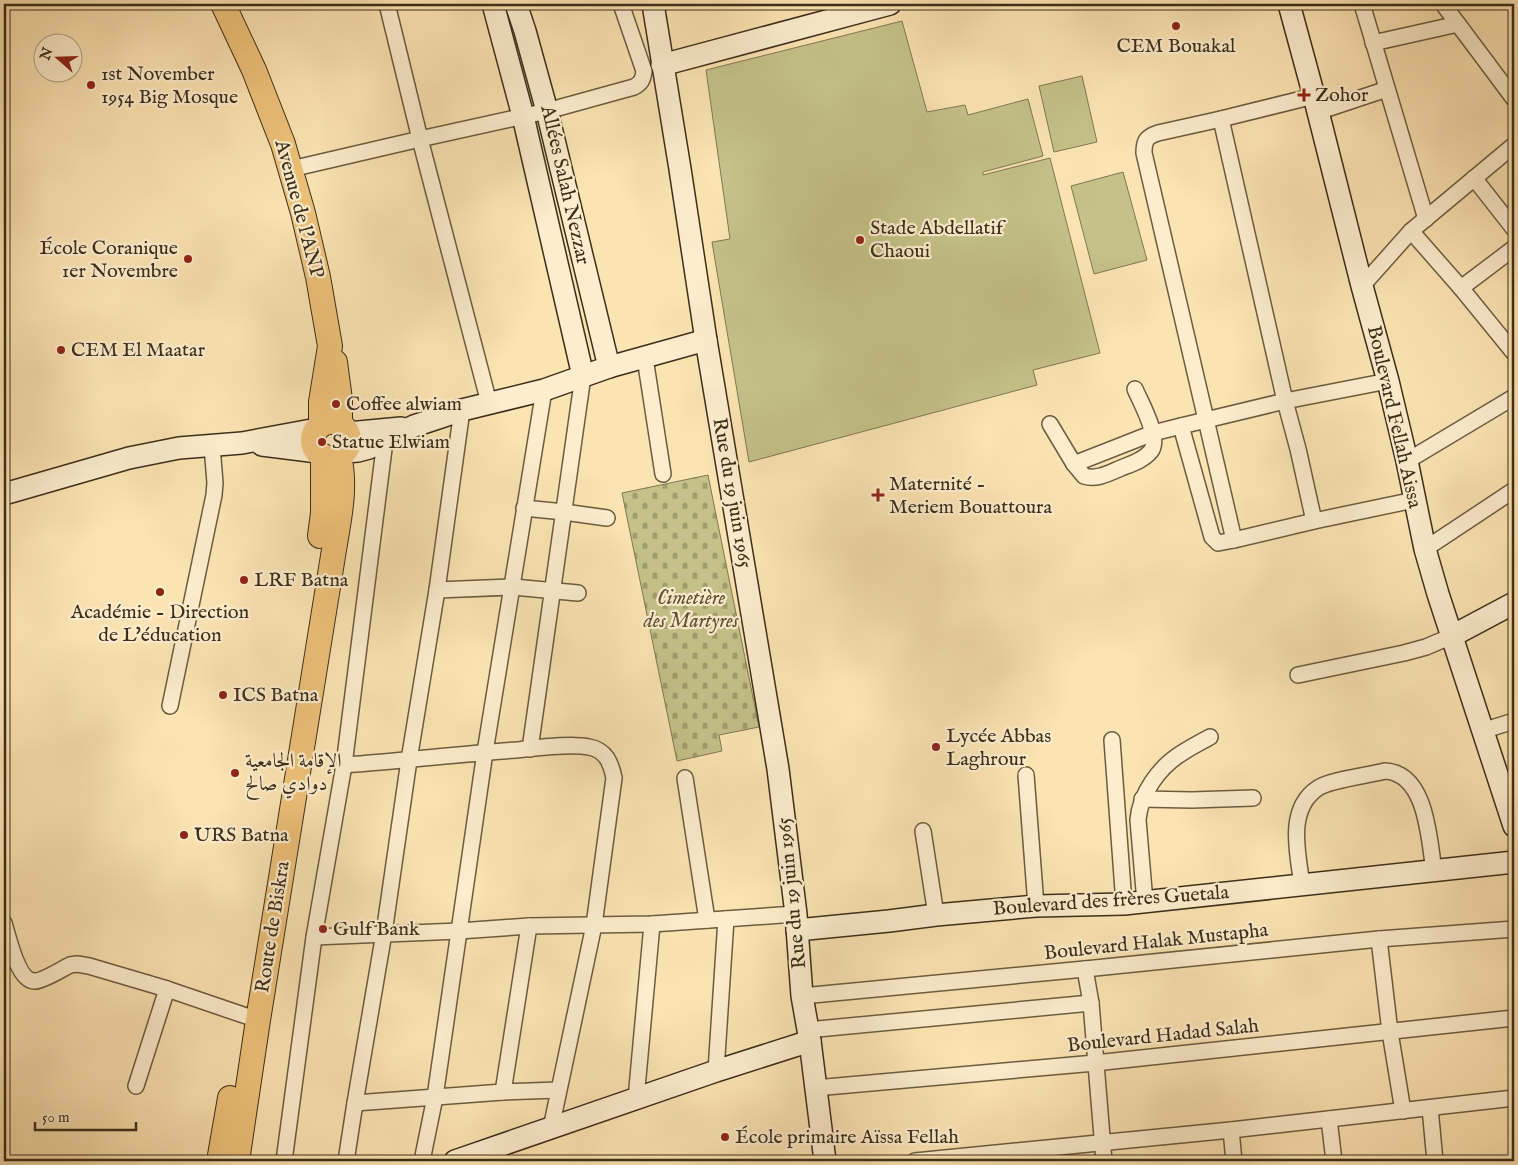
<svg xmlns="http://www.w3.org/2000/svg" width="1518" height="1165" viewBox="0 0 1518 1165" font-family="'IM FELL English',Amiri,serif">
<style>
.cemetery{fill:url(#cemetery-stones);stroke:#807852}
.pitch{fill:#c4c288;stroke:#807852}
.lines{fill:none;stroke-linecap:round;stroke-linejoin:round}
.street-casing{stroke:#6b5c41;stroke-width:18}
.secondary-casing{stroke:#3b2e1b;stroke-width:24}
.primary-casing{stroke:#3b2e1b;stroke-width:26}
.street{stroke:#fdedcd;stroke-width:15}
.secondary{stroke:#fdedcd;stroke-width:21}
.primary{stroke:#eec279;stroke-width:24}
.poi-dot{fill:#8f2418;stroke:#fdedcd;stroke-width:2}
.labels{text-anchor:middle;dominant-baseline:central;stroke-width:4.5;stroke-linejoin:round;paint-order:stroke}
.poi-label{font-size:20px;fill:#3b2e1b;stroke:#fdedcd;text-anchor:start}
.street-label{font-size:20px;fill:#3b2e1b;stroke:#fdedcd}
.park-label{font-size:20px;font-style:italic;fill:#5d5336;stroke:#fdedcd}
</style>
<defs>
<pattern id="cemetery-stones" width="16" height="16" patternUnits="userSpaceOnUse" patternTransform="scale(1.25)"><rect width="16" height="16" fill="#c4c288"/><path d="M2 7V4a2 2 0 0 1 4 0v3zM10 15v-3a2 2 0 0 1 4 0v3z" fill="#a09e6e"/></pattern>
</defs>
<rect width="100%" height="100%" fill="#fce4b2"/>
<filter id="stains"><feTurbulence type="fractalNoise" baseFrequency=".004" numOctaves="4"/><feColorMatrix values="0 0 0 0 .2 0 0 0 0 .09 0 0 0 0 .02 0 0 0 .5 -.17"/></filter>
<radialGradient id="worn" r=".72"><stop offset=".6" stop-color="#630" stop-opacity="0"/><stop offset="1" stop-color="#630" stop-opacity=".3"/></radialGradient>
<!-- cemetery -->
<polygon class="cemetery" points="708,475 759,727 719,735 722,751 677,761 622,493"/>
<!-- pitch -->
<g class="pitch">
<polygon points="902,21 927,112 965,105 968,115 1028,99 1043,156 983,172 983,175 1050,158 1100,353 1033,370 1037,385 749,462 712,242 730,239 706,70"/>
<polygon points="1082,76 1097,142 1054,152 1039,86"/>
<polygon points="1123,172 1147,260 1094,274 1071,186"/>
</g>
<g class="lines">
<!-- street casing -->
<g class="street-casing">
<g id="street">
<polyline points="387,4 420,139 489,403"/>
<polyline points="1362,4 1426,219"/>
<polyline points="1443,4 1514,99"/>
<polyline points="1373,43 1458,24"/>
<path d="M1314 96 1221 119 1158 133C1146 137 1144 141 1144 153L1234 540 1314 521 1414 500"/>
<polyline points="1318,112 1387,89"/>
<polyline points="1221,119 1285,401 1298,449 1314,521"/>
<path d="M291 169 420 139 547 111 634 87C641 83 643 80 644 71L621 4"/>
<polyline points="1474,178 1514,229"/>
<polyline points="1411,231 1461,288 1514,353"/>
<polyline points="1362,286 1411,231 1514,145"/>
<polyline points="1461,288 1514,248"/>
<polyline points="645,358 663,474"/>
<path d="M1050 424 1074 464 1084 476C1097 480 1109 473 1121 468 1131 464 1144 460 1151 451 1161 438 1141 403 1135 389"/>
<polyline points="1181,426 1212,537 1218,543 1234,540"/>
<polyline points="1407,461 1514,397"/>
<polyline points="1074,464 1153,433 1181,426 1285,401 1388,381"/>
<polyline points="524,508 564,512 607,518"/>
<polyline points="1425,549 1514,490"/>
<polyline points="437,590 513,587 578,593"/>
<polyline points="1298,675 1404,653 1426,647 1452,636"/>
<polyline points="170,706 214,495 215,483 212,446"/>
<polyline points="1482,731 1514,721"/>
<polyline points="1112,740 1124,904"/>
<polyline points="530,749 583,376"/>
<path d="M344 765C402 761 459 754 516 750 536 748 571 743 589 747 606 750 611 763 614 778L594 925 551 1128"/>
<polyline points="1026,775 1036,906"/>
<polyline points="685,778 707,920"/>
<polyline points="1142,799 1192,800 1253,798"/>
<polyline points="923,831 936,915"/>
<path d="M1302 885C1298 854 1286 809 1318 788 1329 780 1370 775 1385 771 1427 773 1429 840 1434 871"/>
<path d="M1145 902 1138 820C1140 794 1159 767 1182 753 1191 747 1201 742 1210 737"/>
<path d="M4 923C8 936 18 982 35 981 43 981 62 969 70 965L77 964 89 966 167 989 258 1020"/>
<polyline points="314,937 459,931 529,926 652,924 796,914"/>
<polyline points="1379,939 1390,1032 1403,1111"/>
<polyline points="1085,969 1091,1003 1104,1161"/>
<polyline points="802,996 1085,969 1379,939 1514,929"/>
<polyline points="807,1030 1091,1003"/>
<polyline points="716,1071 726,919"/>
<polyline points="136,1086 167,989"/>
<polyline points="815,1088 1095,1063 1514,1018"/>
<polyline points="503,1092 529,926"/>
<polyline points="636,1099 652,924"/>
<polyline points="355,1103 503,1092 558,1090"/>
<polyline points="1430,1108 1435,1161"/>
<polyline points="1329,1119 1334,1161"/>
<polyline points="1231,1130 1234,1161"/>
<polyline points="284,1161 314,937 344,765 385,441"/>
<polyline points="346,1161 355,1103 384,933 409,760 437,590 462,410"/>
<polyline points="422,1161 435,1097 485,752 544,390"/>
<polyline points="915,1161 1231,1130 1514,1098"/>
</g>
</g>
<!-- secondary casing -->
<g class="secondary-casing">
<g id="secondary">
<polyline points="493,4 523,116 583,376"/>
<polyline points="516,4 525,31 547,111 609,367"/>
<polyline points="653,4 680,169 706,340 778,769 796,914 802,996 810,1041 825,1161"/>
<polyline points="1289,4 1314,96 1362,286 1388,381 1407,461 1425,549 1438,594 1514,826"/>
<polyline points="662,65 890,4"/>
<polyline points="348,433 401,428"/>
<polyline points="262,445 318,452"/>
<polyline points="344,452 358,451 369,448 414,426 462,410 544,390 609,367 706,340"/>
<polyline points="4,494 129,458 179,448 242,443 317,429"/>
<polyline points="1452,636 1514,603"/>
<polyline points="797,930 889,921 936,915 1036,906 1124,904 1514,862"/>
<polyline points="455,1161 716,1071 810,1041"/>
</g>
</g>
<!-- primary casing -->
<g class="primary-casing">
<g id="primary">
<polyline points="223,4 254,70 283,144 303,213 318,277 330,346 321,402 321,425"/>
<polyline points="335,362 340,400 340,424"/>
<circle cx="331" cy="440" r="18"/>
<polyline points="320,536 323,513 323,456"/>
<polyline points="219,1161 230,1098"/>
<path d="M237 1161 258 1020 333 556C338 523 347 489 339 456"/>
</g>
</g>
<!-- street -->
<use href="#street" class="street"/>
<!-- secondary -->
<use href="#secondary" class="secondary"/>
<!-- primary -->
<use href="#primary" class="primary"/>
</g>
<!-- markers -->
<g class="poi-dot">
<circle cx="1176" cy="26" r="5"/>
<circle cx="91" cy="85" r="5"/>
<path d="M1301.5 87.5h5v5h5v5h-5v5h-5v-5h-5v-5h5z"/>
<circle cx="860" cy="240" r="5"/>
<circle cx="188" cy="259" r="5"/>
<circle cx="61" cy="350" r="5"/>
<circle cx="336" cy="404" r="5"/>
<circle cx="322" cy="442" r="5"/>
<path d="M875.5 487.5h5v5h5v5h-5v5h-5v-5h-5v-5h5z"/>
<circle cx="244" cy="580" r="5"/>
<circle cx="160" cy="592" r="5"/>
<circle cx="223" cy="695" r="5"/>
<circle cx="936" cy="747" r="5"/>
<circle cx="235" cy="773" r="5"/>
<circle cx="184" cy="835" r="5"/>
<circle cx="323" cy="929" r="5"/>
<circle cx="725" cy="1137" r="5"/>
</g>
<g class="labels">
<!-- poi labels -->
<g class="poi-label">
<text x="1176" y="46" text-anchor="middle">CEM Bouakal</text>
<text x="101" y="74">1st November<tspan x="101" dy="23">1954 Big Mosque</tspan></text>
<text x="1315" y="95">Zohor</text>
<text x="870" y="228">Stade Abdellatif<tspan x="870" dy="23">Chaoui</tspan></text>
<text x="178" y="248" text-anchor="end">École Coranique<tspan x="178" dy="23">1er Novembre</tspan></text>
<text x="71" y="350">CEM El Maatar</text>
<text x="346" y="404">Coffee alwiam</text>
<text x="332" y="442">Statue Elwiam</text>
<text x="889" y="484">Maternité -<tspan x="889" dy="23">Meriem Bouattoura</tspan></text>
<text x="254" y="580">LRF Batna</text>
<text x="160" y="612" text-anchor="middle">Académie - Direction<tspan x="160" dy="23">de L'éducation</tspan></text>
<text x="233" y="695">ICS Batna</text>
<text x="946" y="736">Lycée Abbas<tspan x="946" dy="23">Laghrour</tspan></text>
<text x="245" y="761">الإقامة الجامعية<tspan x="245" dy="23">دوادي صالح</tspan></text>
<text x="194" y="835">URS Batna</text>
<text x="333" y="929">Gulf Bank</text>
<text x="735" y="1137">École primaire Aïssa Fellah</text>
</g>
<!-- street labels -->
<g class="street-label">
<text transform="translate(565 185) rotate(77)">Allées Salah Nezzar</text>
<text transform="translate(299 209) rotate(75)">Avenue de l'ANP</text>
<text transform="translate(1394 417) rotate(77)">Boulevard Fellah Aissa</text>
<text transform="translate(732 493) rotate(80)">Rue du 19 juin 1965</text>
<text transform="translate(792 893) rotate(-96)">Rue du 19 juin 1965</text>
<text transform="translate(1111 901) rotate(-4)">Boulevard des frères Guetala</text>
<text transform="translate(273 927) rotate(-81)">Route de Biskra</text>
<text transform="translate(1156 942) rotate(-6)">Boulevard Halak Mustapha</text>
<text transform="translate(1163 1036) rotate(-6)">Boulevard Hadad Salah</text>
</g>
<!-- park labels -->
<g class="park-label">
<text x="691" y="598">Cimetière<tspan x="691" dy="23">des Martyres</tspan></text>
</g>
</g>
<!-- margin -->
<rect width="1518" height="1165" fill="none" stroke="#fce4b2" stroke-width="20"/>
<rect x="5" y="5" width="1508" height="1155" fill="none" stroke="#3b2e1b" stroke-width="2.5"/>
<rect x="10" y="10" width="1498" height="1145" fill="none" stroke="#3b2e1b"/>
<!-- north arrow -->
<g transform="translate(58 58) rotate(290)"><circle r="24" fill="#fdedcd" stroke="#afa186"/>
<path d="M0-4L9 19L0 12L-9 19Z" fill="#8f2418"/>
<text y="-8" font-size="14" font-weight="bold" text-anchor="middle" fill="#3b2e1b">N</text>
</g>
<!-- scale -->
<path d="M35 1122v8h101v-8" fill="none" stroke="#3b2e1b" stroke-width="2.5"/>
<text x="42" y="1122" font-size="15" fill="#3b2e1b" stroke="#fdedcd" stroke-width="4" paint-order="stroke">50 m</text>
<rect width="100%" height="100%" filter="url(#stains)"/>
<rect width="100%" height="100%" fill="url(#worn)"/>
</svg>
